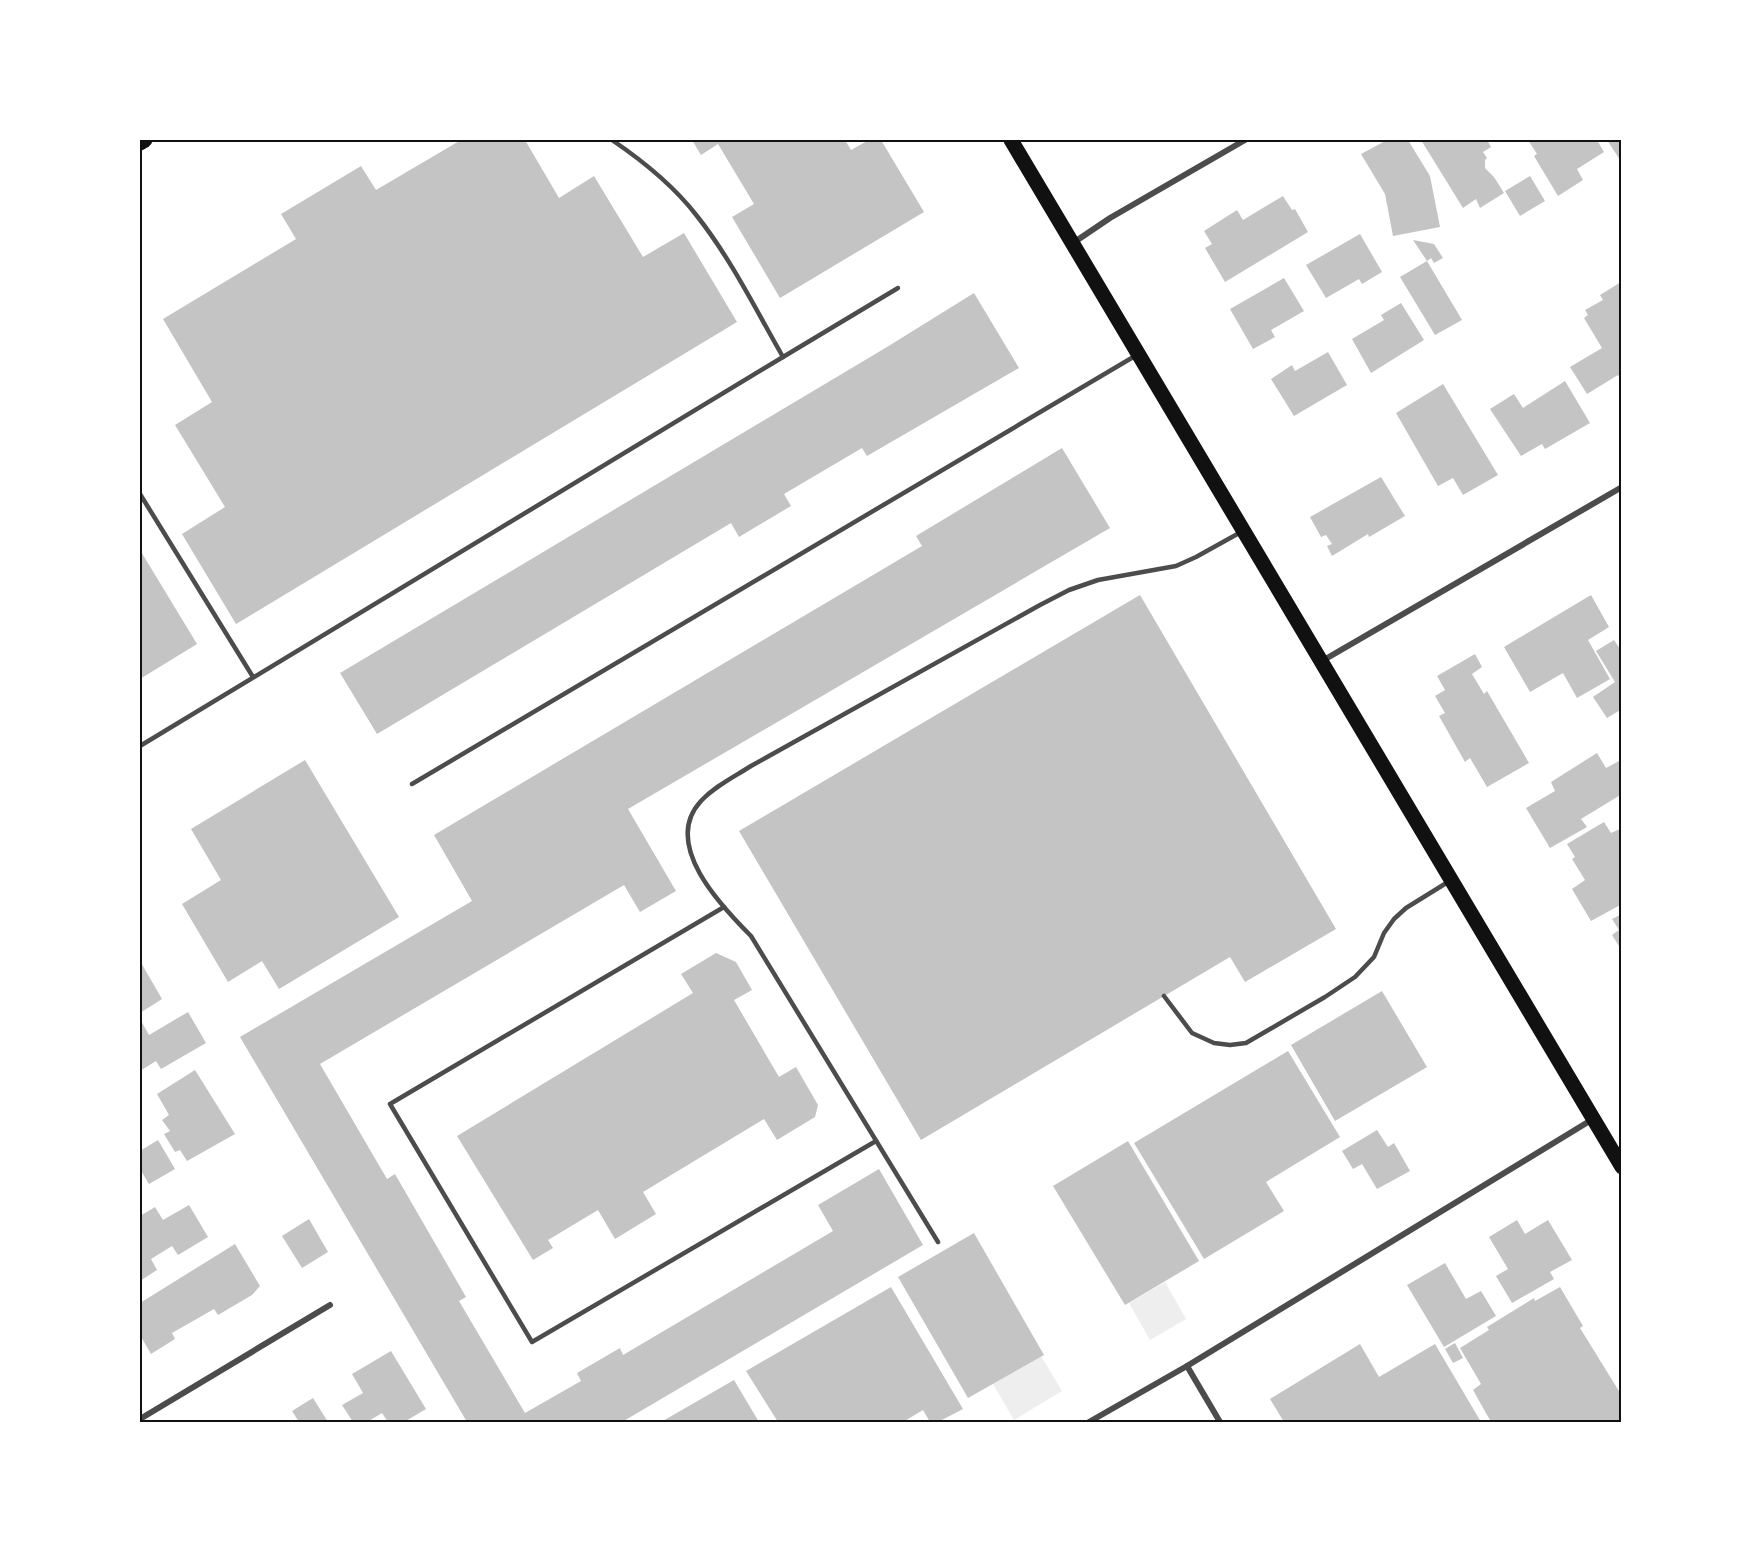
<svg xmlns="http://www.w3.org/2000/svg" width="1761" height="1562" viewBox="0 0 1761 1562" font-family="Bitter,serif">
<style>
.green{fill:#eee}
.building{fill:#c4c4c4}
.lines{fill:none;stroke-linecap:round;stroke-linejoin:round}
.service{stroke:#4c4c4c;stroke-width:4.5}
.minor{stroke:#4c4c4c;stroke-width:6}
.primary{stroke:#111;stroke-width:15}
.neatline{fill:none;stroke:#111;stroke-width:2}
</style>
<rect width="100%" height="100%" fill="#fff"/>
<!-- green -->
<g class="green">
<polygon points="1165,1282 1186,1319 1150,1340 1129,1303"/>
<polygon points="1041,1356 1062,1391 1014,1420 993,1384"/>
</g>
<!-- building -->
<g class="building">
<polygon points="461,140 525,140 559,198 594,176 643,257 684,233 737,322 236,624 182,534 225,507 175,425 212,402 163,319 296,239 281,214 361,166 376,190"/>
<polygon points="692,140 845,140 851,150 869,140 881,140 924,212 780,298 732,217 754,204 718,144 701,155"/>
<polygon points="1387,140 1408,140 1430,176 1440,227 1393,236 1385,194 1361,154"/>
<polygon points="1421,140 1487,140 1491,147 1483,152 1487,158 1485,160 1485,168 1494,177 1504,193 1480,208 1476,199 1463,208"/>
<polygon points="1528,140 1597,140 1604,152 1577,169 1583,180 1558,196 1534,156 1537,154"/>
<polygon points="1607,140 1622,140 1622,163"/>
<polygon points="1530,176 1545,201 1520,216 1505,191"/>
<polygon points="1283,196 1292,210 1295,209 1308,232 1225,282 1205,248 1212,244 1204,231 1237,210 1243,220"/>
<polygon points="1360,234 1382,272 1362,284 1359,279 1326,298 1306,265"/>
<polygon points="1413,240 1434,244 1443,258 1434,263 1431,258 1427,261"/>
<polygon points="1427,261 1462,320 1435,335 1400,277"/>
<polygon points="1284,278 1304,311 1271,330 1275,337 1253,349 1230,309"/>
<polygon points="1621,282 1622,381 1618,375 1587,394 1570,367 1602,348 1584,318 1588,315 1585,310 1603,300 1600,295"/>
<polygon points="974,293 1019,368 867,456 862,448 784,494 791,506 739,537 731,523 377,734 340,673 887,347"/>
<polygon points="1401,303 1424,340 1371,373 1352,339 1384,320 1381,315"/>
<polygon points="1328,352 1347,385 1294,416 1271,379 1292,365 1295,371"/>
<polygon points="1565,381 1590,423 1545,449 1542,444 1521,456 1490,409 1514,394 1523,408"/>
<polygon points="1443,384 1498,475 1463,495 1453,478 1438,486 1396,413"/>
<polygon points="1062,448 1110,528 628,809 676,891 640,912 624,885 320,1064 387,1179 395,1174 466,1297 459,1301 525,1413 581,1381 577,1373 620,1348 623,1355 833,1231 818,1205 879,1169 923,1245 622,1422 467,1422 240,1037 472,901 434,835 922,546 916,536"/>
<polygon points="1381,477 1405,516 1369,537 1368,534 1332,556 1327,546 1332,544 1326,535 1321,537 1310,517"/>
<polygon points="140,550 197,644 140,679"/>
<polygon points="1140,595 1336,929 1245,982 1230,957 921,1140 739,831"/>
<polygon points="1591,595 1609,627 1588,640 1610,679 1577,698 1563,673 1530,692 1504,647"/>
<polygon points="1614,640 1622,652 1622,709 1607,718 1593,697 1615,682 1596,651"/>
<polygon points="1475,654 1482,667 1472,674 1484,694 1487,691 1529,763 1487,787 1470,758 1465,762 1439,716 1445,713 1435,696 1445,690 1437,676"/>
<polygon points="1597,753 1606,768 1619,761 1622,765 1622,794 1581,819 1587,827 1550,848 1526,808 1555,791 1551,782"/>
<polygon points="305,760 399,917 279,989 262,961 228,982 182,904 221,880 191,829"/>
<polygon points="1604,822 1611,833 1622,828 1622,904 1591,921 1572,889 1585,880 1572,859 1575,857 1567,844"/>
<polygon points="1622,914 1622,951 1612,935 1619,930 1612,919"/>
<polygon points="716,953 736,962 752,990 734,1000 779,1077 796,1067 818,1105 815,1117 777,1140 764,1119 643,1192 656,1214 615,1239 598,1210 548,1240 553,1248 533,1260 457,1136 693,993 681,974"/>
<polygon points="140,961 162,999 140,1013"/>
<polygon points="1382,991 1427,1067 1335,1121 1291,1045"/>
<polygon points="188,1012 206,1043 161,1069 156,1061 140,1071 140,1019 149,1035"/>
<polygon points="1288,1051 1340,1137 1266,1182 1284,1211 1204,1259 1134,1143"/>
<polygon points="195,1070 235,1134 187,1161 180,1150 175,1152 164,1134 170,1131 162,1120 169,1115 157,1094"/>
<polygon points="1377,1130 1388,1147 1394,1143 1410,1171 1377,1189 1362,1164 1353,1169 1342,1151"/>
<polygon points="158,1140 175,1169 149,1184 140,1169 140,1151"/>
<polygon points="1128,1141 1199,1261 1125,1305 1053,1186"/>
<polygon points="189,1205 208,1237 178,1255 172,1246 151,1259 157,1270 140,1281 140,1216 155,1207 163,1220"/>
<polygon points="309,1219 328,1252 302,1268 282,1236"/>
<polygon points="1517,1220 1525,1234 1548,1220 1572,1260 1550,1272 1554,1279 1512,1303 1496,1276 1508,1269 1489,1237"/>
<polygon points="974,1233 1044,1355 968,1398 898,1277"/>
<polygon points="235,1244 260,1286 252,1295 218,1315 214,1309 172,1333 175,1339 151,1354 140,1335 140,1303"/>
<polygon points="1445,1263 1466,1299 1481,1291 1496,1316 1444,1347 1407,1285"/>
<polygon points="891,1287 963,1409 938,1422 930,1422 923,1410 903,1422 778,1422 746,1371"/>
<polygon points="1560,1287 1583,1326 1580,1328 1622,1396 1622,1422 1491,1422 1473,1390 1481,1384 1460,1348 1489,1330 1487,1327 1534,1298 1535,1301"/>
<polygon points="1455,1343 1463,1358 1453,1363 1445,1349"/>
<polygon points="1360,1344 1379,1377 1435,1344 1481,1422 1284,1422 1270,1399"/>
<polygon points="391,1351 426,1409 404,1422 388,1422 382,1413 367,1422 353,1422 342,1405 363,1393 352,1374"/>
<polygon points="734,1380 759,1422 661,1422"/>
<polygon points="313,1398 328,1422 299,1422 292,1411"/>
</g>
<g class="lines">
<!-- service -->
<g class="service">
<polyline points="783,357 898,288"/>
<polyline points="140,494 253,677"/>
<path d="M140 746 783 357C756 310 731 259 697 216 674 186 643 161 612 140"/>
<polyline points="412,784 1135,356"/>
<polyline points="724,907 390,1104 532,1342 876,1141"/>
<polyline points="1164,996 1192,1033 1214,1043 1230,1045 1246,1043 1325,997 1355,977 1374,957 1384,933 1394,919 1406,908 1448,882"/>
<path d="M938 1242 751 936C721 906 661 844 701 801 715 786 734 777 751 766L1040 605 1069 590 1098 580 1176 566 1196 557 1241 532"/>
</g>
<!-- minor -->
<g class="minor">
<polyline points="1073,243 1110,218 1245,140"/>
<polyline points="1322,661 1622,487"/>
<polyline points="1187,1366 1220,1422"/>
<polyline points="140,1419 330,1305"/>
<polyline points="1089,1422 1187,1366 1593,1119"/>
</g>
<!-- primary -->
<g class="primary">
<polyline points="1011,140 1622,1167"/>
<polyline points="140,143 145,140"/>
</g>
</g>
<!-- border -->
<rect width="1761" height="1562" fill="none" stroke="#ffffff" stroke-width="282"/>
<rect x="141" y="141" width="1479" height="1280" class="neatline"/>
</svg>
